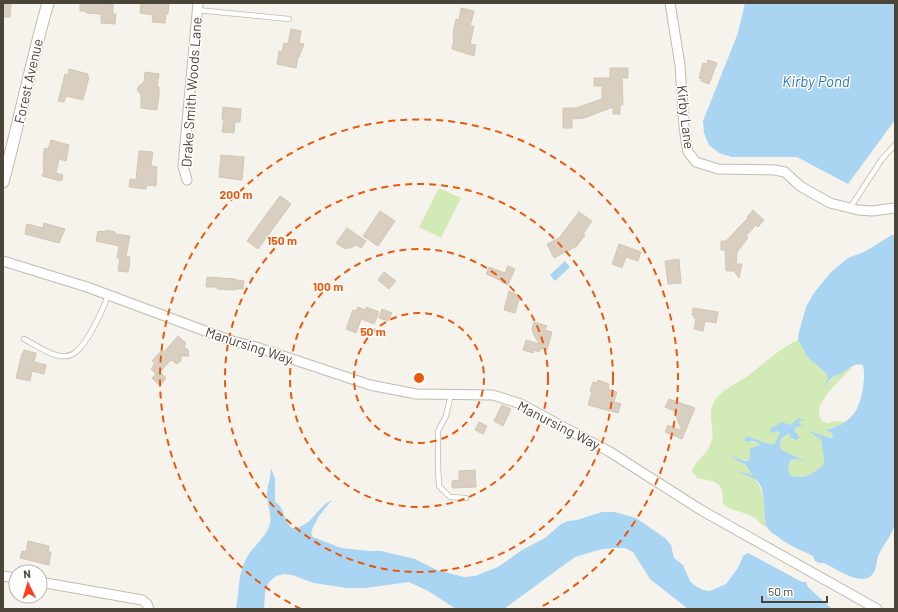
<svg xmlns="http://www.w3.org/2000/svg" width="898" height="612" viewBox="0 0 898 612" font-family="Barlow,sans-serif">
<style>
.green{fill:#d2eab5}
.water{fill:#a9d4f2}
.building{fill:#d8cfc1;stroke:#d3c7b4}
.lines{fill:none;stroke-linecap:round;stroke-linejoin:round}
.service-casing{stroke:#c2bbae;stroke-width:6}
.minor-casing{stroke:#c2bbae;stroke-width:11}
.tertiary-casing{stroke:#c2bbae;stroke-width:13}
.service{stroke:#fff;stroke-width:4.5}
.minor{stroke:#fff;stroke-width:9}
.tertiary{stroke:#fff;stroke-width:11}
.ring{fill:none;stroke:#e8590c;stroke-width:2;stroke-dasharray:7 5}
.labels{text-anchor:middle;dominant-baseline:central;stroke-width:3;stroke-linejoin:round;paint-order:stroke}
.street-label{font-size:14px;fill:#4b4439;stroke:#fff}
.water-label{font-size:15px;font-style:italic;fill:#2e7ab2;stroke:#fff}
.centre{fill:#e8590c;stroke:#fff;stroke-width:2}
.ring-label{font-size:12px;text-anchor:middle;font-weight:bold;fill:#e8590c;stroke:#fff;stroke-width:3;stroke-linejoin:round;paint-order:stroke}
</style>
<rect width="100%" height="100%" fill="#f6f3ec"/>
<!-- green -->
<g class="green">
<polygon points="439,188 461,198 441,238 419,227"/>
<path d="M798 340 808 358 826 373 829 377 826 385 835 375 842 373 855 364C847 373 818 400 819 411 819 414 821 418 821 420L827 423 837 421 845 422 838 426 826 429 832 433 833 437 830 438 811 432 821 440 824 459V464L814 473 804 477 791 476C787 470 788 467 791 461L796 459 806 462 782 450 780 446 781 440 789 433 793 440 797 441V433L794 429 796 427 801 426 799 423 800 421 803 420C793 422 785 428 775 431H778L780 433 774 444H769L747 436 746 442H760V445L754 447 750 453V458L748 461 730 456 746 465 752 475 735 471 744 475 754 478C770 498 760 507 767 527 760 525 760 522 755 518 745 511 732 512 723 504 722 500 723 495 722 491 720 480 705 480 697 478L692 471C696 460 707 454 711 443 716 430 707 417 713 404 719 390 737 384 749 375 765 363 780 348 798 340Z"/>
</g>
<!-- water -->
<g class="water">
<polygon points="745,3 895,3 895,120 848,184 797,157 732,157 719,153 709,145 704,133 703,121 738,33"/>
<path d="M892 235H895V524C892 535 885 542 880 552 876 559 877 567 874 572 864 590 836 568 824 563H819L815 561 813 556C799 549 791 547 778 537 775 534 771 533 768 529 760 516 770 486 753 478 746 475 739 473 732 470L752 475 746 465 726 454 745 461H748L750 458V449L759 445 760 443 753 441 745 442V438L747 436 769 444H774L780 433 778 431 770 433V429L782 422 790 425 799 418 805 420 800 421 799 423 802 426 796 427 794 429 799 437 797 441 791 438 789 433 781 439 780 446 782 450 809 463 796 459 791 460C788 466 787 470 791 476L804 477 813 473 824 464V459L821 440 809 431 830 438 833 437 832 433 826 429C836 429 849 421 855 412 862 402 866 377 863 365 854 362 849 369 842 373 839 375 836 374 833 377 829 379 827 384 825 387L828 377 826 373 808 358 798 340 799 332 806 307 814 293 831 272 848 258 864 252Z"/>
<polygon points="565,261 570,267 555,281 550,275"/>
<path d="M271 468 275 479V502C285 507 283 521 292 528 312 528 316 507 332 500L319 516 313 527 311 533 313 537 341 548 370 551H381L415 559 437 570 464 577 475 576 498 567 522 550 545 538 561 524 568 521 577 520 602 512H615L636 518 665 538 671 545 674 558 683 565 690 581 694 585 703 590 710 591 726 584 738 568 743 556 748 553 802 582H806L808 587 832 609H688L650 579 633 552 625 548H614L602 549 575 557 504 609H456L428 591 409 582 365 588H347L314 583 292 575 284 574 276 576 269 582 265 592 264 609H236C239 593 238 575 245 561 251 547 267 538 270 523 272 514 267 504 267 495 267 486 271 478 271 468Z"/>
</g>
<!-- building -->
<g class="building">
<polygon points="3,3 11,3 10,17 3,17"/>
<polygon points="80,3 113,4 113,14 116,14 115,24 101,23 101,14 86,13 86,11 80,11"/>
<polygon points="141,3 169,3 168,14 166,14 165,23 152,22 153,15 140,13"/>
<polygon points="461,8 474,11 470,26 474,26 470,44 476,45 474,56 452,49 454,39 453,38 454,28 456,19 459,20"/>
<polygon points="291,29 301,31 299,43 304,44 299,57 298,57 296,68 277,64 279,51 282,52 284,43 288,44"/>
<polygon points="708,60 717,63 709,84 701,81 702,79 699,78 703,63 707,64"/>
<polygon points="610,68 628,68 628,78 622,78 623,105 620,105 620,114 613,114 613,107 584,118 572,119 572,128 563,128 563,108 576,108 602,99 602,86 594,86 594,78 610,78"/>
<polygon points="69,69 88,74 87,77 89,77 83,100 66,96 64,102 58,101 65,74 68,75"/>
<polygon points="145,72 159,74 157,87 159,87 159,95 157,110 141,108 141,95 137,90 138,87 144,82"/>
<polygon points="223,107 241,109 240,122 235,122 234,133 222,132 224,120 222,119"/>
<polygon points="51,140 69,145 66,161 59,159 56,173 63,175 62,180 60,181 42,176 44,171 43,167 44,156 43,155 45,148 48,149"/>
<polygon points="139,151 153,152 151,166 157,167 156,186 147,185 146,189 129,187 130,179 136,180"/>
<polygon points="221,155 244,157 242,180 219,177"/>
<polygon points="280,196 291,204 258,249 247,241"/>
<polygon points="753,210 764,220 758,227 756,225 746,236 748,238 737,252 736,264 742,264 739,278 734,271 726,271 725,250 721,250 721,241 726,241 748,218 747,217"/>
<polygon points="380,211 395,221 378,246 363,236"/>
<polygon points="579,212 592,221 583,234 585,235 577,246 554,258 547,244 559,238"/>
<polygon points="44,223 65,229 59,243 25,234 27,224 43,228"/>
<polygon points="347,228 366,241 361,248 356,245 351,248 346,248 345,249 336,243"/>
<polygon points="106,230 115,232 115,234 130,236 126,256 130,257 129,262 130,262 128,272 118,271 120,258 117,258 119,246 96,241 98,231 106,232"/>
<polygon points="619,244 641,252 638,261 626,257 622,268 612,264"/>
<polygon points="679,259 681,283 668,284 665,261"/>
<polygon points="508,266 515,269 508,285 501,282 502,281 486,274 489,267 505,273"/>
<polygon points="384,272 396,281 389,289 378,280"/>
<polygon points="207,277 236,279 236,280 244,281 243,289 235,289 235,290 217,289 217,287 206,287"/>
<polygon points="509,291 520,296 515,313 504,310"/>
<polygon points="358,307 365,310 366,307 379,312 374,324 361,319 356,333 346,329 353,310 356,311"/>
<polygon points="693,308 718,312 716,323 705,321 703,331 694,329 696,319 694,318 694,315 692,315"/>
<polygon points="382,309 392,313 388,321 379,318"/>
<polygon points="534,322 547,326 545,330 552,332 547,350 541,348 539,352 534,350 533,353 523,350 526,340 539,344 533,333 532,328"/>
<polygon points="178,336 186,343 184,346 189,351 188,352 189,356 181,356 181,361 177,364 171,360 160,372 166,378 160,386 152,378 156,374 151,369 155,363 152,361 162,350 164,352"/>
<polygon points="24,350 36,353 34,362 46,365 44,374 32,371 30,381 16,378 22,353 23,354"/>
<polygon points="598,380 609,384 608,389 617,392 614,402 621,404 618,413 588,405 592,392 590,391 593,382 597,383"/>
<polygon points="669,399 695,408 682,439 665,432 668,425 682,431 674,411 665,407"/>
<polygon points="502,405 511,409 503,426 494,421"/>
<polygon points="479,422 487,426 483,434 475,430"/>
<polygon points="475,470 476,487 452,488 452,481 459,480 459,471"/>
<polygon points="28,541 49,546 48,552 51,552 49,565 20,558 22,551 26,552"/>
</g>
<g class="lines">
<!-- service casing -->
<g class="service-casing">
<g id="service">
<polyline points="197,10 289,19"/>
<polyline points="850,208 882,159 895,145"/>
<path d="M24 339C34 344 51 356 61 356 66 357 72 355 76 352 88 342 103 310 108 295"/>
<polyline points="451,394 446,416 438,431 438,467 439,486 450,497 466,498"/>
</g>
</g>
<!-- minor casing -->
<g class="minor-casing">
<g id="minor">
<polyline points="670,3 680,65 684,127 687,147 688,152 696,162 718,169 775,170 785,172 800,186 830,203 858,210 872,211 895,208"/>
<polyline points="187,180 183,166 198,3"/>
<polyline points="3,261 87,287 232,341 256,347 370,385 416,394 493,395 521,404 610,452 701,510 877,609"/>
<polyline points="3,576 16,578"/>
<polyline points="40,582 142,600 147,604 149,609"/>
</g>
</g>
<!-- tertiary casing -->
<g class="tertiary-casing">
<path id="tertiary" d="M3 182C19 123 31 62 48 3"/>
</g>
<!-- service -->
<use href="#service" class="service"/>
<!-- minor -->
<use href="#minor" class="minor"/>
<!-- tertiary -->
<use href="#tertiary" class="tertiary"/>
</g>
<!-- distance rings -->
<g class="ring">
<circle cx="419" cy="378" r="65"/>
<circle cx="419" cy="378" r="129"/>
<circle cx="419" cy="378" r="194"/>
<path d="M301 609A259 259 0 1 1 537 609"/>
</g>
<g class="labels">
<!-- street labels -->
<g class="street-label">
<text transform="translate(28 81) rotate(-77)">Forest Avenue</text>
<text transform="translate(191 92) rotate(-86)">Drake Smith Woods Lane</text>
<text transform="translate(686 117) rotate(83)">Kirby Lane</text>
<text transform="translate(249 345) rotate(18)">Manursing Way</text>
<text transform="translate(559 425) rotate(27)">Manursing Way</text>
</g>
<!-- water labels -->
<g class="water-label">
<text x="816" y="81">Kirby Pond</text>
</g>
</g>
<circle cx="419" cy="378" r="6" class="centre"/>
<g class="ring-label">
<text x="236" y="199">200 m</text>
<text x="282" y="245">150 m</text>
<text x="328" y="291">100 m</text>
<text x="373" y="336">50 m</text>
</g>
<!-- border -->
<rect width="898" height="612" fill="none" stroke="#4b4439" stroke-width="8"/>
<!-- north arrow -->
<g transform="translate(28 584) rotate(355)"><circle r="19" fill="#ffffff" stroke="#b7b4b0"/>
<path d="M0-3L7 15L0 10L-7 15Z" fill="#fc3f1d"/>
<text y="-6" font-size="11" font-weight="bold" text-anchor="middle" fill="#4b4439">N</text>
</g>
<!-- scale -->
<path d="M762 596v6h65v-6" fill="none" stroke="#4b4439" stroke-width="2"/>
<text x="768" y="596" font-size="12" fill="#4b4439" stroke="#ffffff" stroke-width="3" paint-order="stroke">50 m</text>
</svg>
